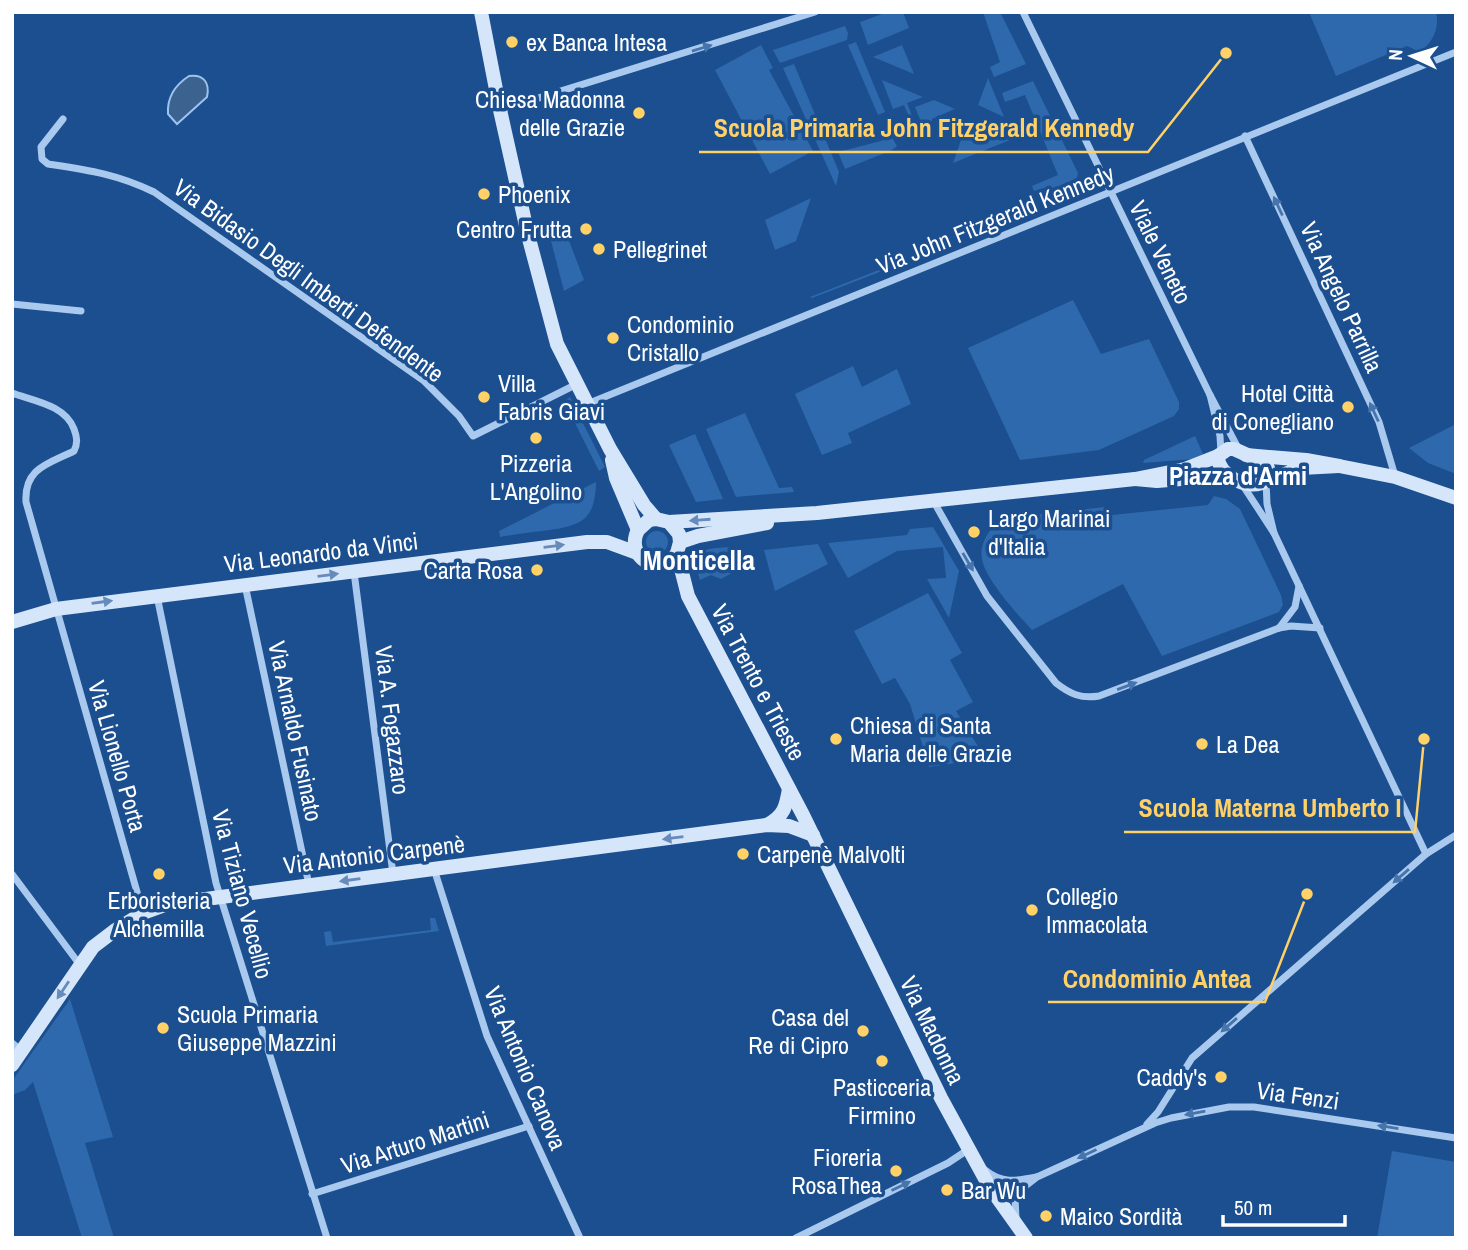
<svg xmlns="http://www.w3.org/2000/svg" width="1468" height="1250" viewBox="0 0 1468 1250" font-family="'Archivo Narrow',sans-serif">
<style>
.green{fill:#2e69ad}
.water{fill:#3c6290;stroke:#9cc4f0;stroke-width:2}
.lines{fill:none;stroke-linecap:round;stroke-linejoin:round}
.street{stroke:#a9c9ee;stroke-width:7}
.secondary{stroke:#d6e6fa;stroke-width:14}
.oneway{fill:#4674ac}
.oneway2{fill:#668bba}
.poi-dot{fill:#ffd166;stroke:#1b4f8f;stroke-width:2.5}
.labels{text-anchor:middle;dominant-baseline:central;stroke-width:7;stroke-linejoin:round;paint-order:stroke}
.poi-label{font-size:24px;fill:#fff;stroke:#1b4f8f;text-anchor:start}
.street-label{font-size:24px;fill:#fff;stroke:#1b4f8f}
.neighbourhood-label{font-size:26px;font-weight:bold;fill:#fff;stroke:#1b4f8f}
.quarter-label{font-size:28px;font-weight:bold;fill:#fff;stroke:#1b4f8f}
.leader{fill:none;stroke:#ffd166;stroke-width:2.5}
.callout-dot{fill:#ffd166;stroke:#1b4f8f;stroke-width:2.5}
.callout-label{font-size:26px;text-anchor:middle;font-weight:bold;fill:#ffd166;stroke:#1b4f8f;stroke-width:7;stroke-linejoin:round;paint-order:stroke}
</style>
<rect width="100%" height="100%" fill="#1b4f8f"/>
<!-- green -->
<g class="green">
<polygon points="888,12 903,12 909,28 868,45 860,22"/>
<polygon points="983,12 1000,12 1026,64 994,77 990,67 1000,62"/>
<path d="M1309 12H1436C1440 28 1433 42 1420 52L1407 46 1336 76Z"/>
<polygon points="845,26 848,33 847,40 780,63 773,50"/>
<polygon points="856,42 885,112 878,115 848,45"/>
<polygon points="761,45 773,68 769,70 813,151 770,174 715,70"/>
<polygon points="902,45 914,74 873,57"/>
<polygon points="794,64 839,172 836,186 783,68"/>
<polygon points="988,78 1004,117 978,105"/>
<polygon points="882,80 923,97 907,103 918,130 915,131 904,105 893,109"/>
<polygon points="1033,81 1078,173 1075,186 1062,193 1044,188 1034,191 1032,186 1058,175 1025,95 1005,102 1002,93"/>
<polygon points="934,100 955,109 932,119 930,129 926,134 915,107"/>
<polygon points="968,120 1010,140 953,163"/>
<polygon points="891,136 897,146 892,150 845,169 838,152 881,141"/>
<polygon points="811,198 796,241 775,250 765,220"/>
<polygon points="565,230 584,280 564,291 550,237"/>
<polygon points="890,254 903,258 903,263 812,298 810,297 884,268"/>
<polygon points="1073,300 1101,354 1149,339 1179,402 1179,409 1174,416 1099,450 1020,460 968,348"/>
<polygon points="853,366 862,387 897,369 911,404 848,433 852,443 822,455 795,394"/>
<polygon points="570,397 605,467 599,471 564,401"/>
<polygon points="745,413 779,488 792,487 794,492 736,497 706,429"/>
<polygon points="1456,424 1456,474 1428,463 1409,448"/>
<polygon points="695,434 723,499 696,502 669,445"/>
<polygon points="1195,436 1203,454 1194,459 1143,463 1144,460"/>
<path d="M596 482C595 518 584 525 550 530 533 532 517 534 500 537L499 531Z"/>
<path d="M1214 496 1226 499 1240 509 1281 595 1283 605 1279 612 1162 656 1123 584 1032 630C1018 615 985 579 982 559 979 543 991 525 1004 518L1105 507 1112 515 1208 505Z"/>
<polygon points="933,527 959,571 949,618 927,579 946,578 943,547 897,551 848,578 828,543 907,535 910,529"/>
<circle cx="657" cy="542" r="11"/>
<polygon points="818,544 828,564 775,591 764,550"/>
<path d="M739 547 747 565 721 579 711 575 700 580 694 561C700 545 723 548 739 547Z"/>
<polygon points="928,593 962,653 950,660 973,702 956,711 984,756 976,760 929,767 910,704 895,678 882,684 854,631"/>
<polygon points="430,918 435,918 439,931 326,946 324,932 331,931 333,942 431,930"/>
<polygon points="70,999 113,1137 85,1143 114,1238 82,1238 33,1082 25,1090 12,1095 12,1081"/>
<polygon points="1392,1151 1456,1162 1456,1238 1377,1238"/>
</g>
<!-- water -->
<path class="water" d="M189 76C204 74 210 83 207 97L177 124 168 114C167 98 175 85 189 76Z"/>
<g class="lines">
<!-- street -->
<g class="street">
<polyline points="1023,12 1210,395"/>
<polyline points="500,110 815,12"/>
<path d="M63 119 41 147 42 159 48 164C88 170 117 174 154 192L424 381 459 416 473 436 577 384"/>
<polyline points="1245,136 1379,422 1395,476"/>
<polyline points="12,304 81,311"/>
<path d="M12 393C34 401 65 405 74 429 77 437 78 443 74 451 48 464 24 468 26 502L143 913"/>
<polyline points="587,404 1456,52"/>
<polyline points="1221,453 1220,436 1210,395 1238,448"/>
<polyline points="1242,484 1274,533 1267,504 1266,481"/>
<path d="M934 502 987 596 1056 683C1070 694 1081 699 1099 696L1279 628 1291 626 1320 628"/>
<polyline points="1274,533 1426,854"/>
<polyline points="354,572 393,874"/>
<polyline points="245,585 309,885"/>
<polyline points="157,596 216,883 327,1238"/>
<polyline points="1279,628 1295,607 1299,586"/>
<polyline points="434,869 487,1036 580,1238"/>
<polyline points="12,874 80,965"/>
<polyline points="12,1043 22,1051"/>
<polyline points="1147,1124 1158,1112 1192,1058 1426,854 1456,835"/>
<path d="M985 1170C1002 1184 1016 1181 1036 1177"/>
<polyline points="312,1194 529,1126"/>
<polyline points="1016,1218 1015,1198 1019,1191 1037,1177 1155,1123 1171,1118 1229,1107 1254,1107 1456,1138"/>
<polyline points="796,1238 948,1163 969,1149"/>
</g>
<!-- secondary -->
<g class="secondary">
<polyline points="481,12 500,110 528,235 557,344 610,449 644,505 656,519"/>
<path d="M1228 449H1234L1265 463C1270 469 1269 474 1266 481 1250 492 1217 476 1218 456Z"/>
<polyline points="1246,455 1306,460 1339,466 1301,468 1266,481"/>
<polyline points="1218,456 1185,469 1135,479 1157,481 1228,475"/>
<polyline points="612,460 616,478 638,530"/>
<polyline points="1339,466 1395,477 1456,498"/>
<polyline points="669,522 817,513 1135,479"/>
<polyline points="680,542 698,536 767,523"/>
<path d="M677 553C660 579 624 557 638 530L649 520 656 519 669 522 679 534 680 542 677 553 688 596 803 815 941 1098 989 1186 1026 1238"/>
<polyline points="12,622 56,609 587,542 607,542 637,553"/>
<path d="M767 825C784 816 786 807 789 789"/>
<polyline points="12,1065 93,947 114,931 143,913 168,904 767,825 789,826 813,835"/>
</g>
</g>
<!-- one-way arrows -->
<defs><path id="oneway-solid" d="M-6-.8H1V-3.2L6.5 0L1 3.2V.8H-6Z" transform="scale(1.75)"/></defs>
<g class="oneway">
<use href="#oneway-solid" transform="translate(702 48) rotate(-17)"/>
<use href="#oneway-solid" transform="translate(1278 206) rotate(-115)"/>
<use href="#oneway-solid" transform="translate(1374 412) rotate(-115)"/>
<use href="#oneway-solid" transform="translate(968 562) rotate(60)"/>
<use href="#oneway-solid" transform="translate(1127 686) rotate(-20)"/>
<use href="#oneway-solid" transform="translate(1401 876) rotate(139)"/>
<use href="#oneway-solid" transform="translate(1229 1025) rotate(139)"/>
<use href="#oneway-solid" transform="translate(1195 1113) rotate(170)"/>
<use href="#oneway-solid" transform="translate(1388 1127) rotate(-171)"/>
<use href="#oneway-solid" transform="translate(1087 1154) rotate(155)"/>
<use href="#oneway-solid" transform="translate(901 1186) rotate(-26)"/>
</g>
<g class="oneway2">
<use href="#oneway-solid" transform="translate(700 520) rotate(176)"/>
<use href="#oneway-solid" transform="translate(554 546) rotate(-7)"/>
<use href="#oneway-solid" transform="translate(328 575) rotate(-7)"/>
<use href="#oneway-solid" transform="translate(102 602) rotate(-8)"/>
<use href="#oneway-solid" transform="translate(673 838) rotate(173)"/>
<use href="#oneway-solid" transform="translate(350 880) rotate(172)"/>
<use href="#oneway-solid" transform="translate(63 990) rotate(124)"/>
</g>
<!-- markers -->
<g class="poi-dot">
<circle cx="512" cy="42" r="7"/>
<circle cx="639" cy="113" r="7"/>
<circle cx="484" cy="194" r="7"/>
<circle cx="586" cy="229" r="7"/>
<circle cx="599" cy="249" r="7"/>
<circle cx="613" cy="338" r="7"/>
<circle cx="484" cy="397" r="7"/>
<circle cx="1348" cy="407" r="7"/>
<circle cx="536" cy="438" r="7"/>
<circle cx="974" cy="532" r="7"/>
<circle cx="537" cy="570" r="7"/>
<circle cx="836" cy="739" r="7"/>
<circle cx="1202" cy="744" r="7"/>
<circle cx="743" cy="854" r="7"/>
<circle cx="159" cy="874" r="7"/>
<circle cx="1032" cy="910" r="7"/>
<circle cx="163" cy="1028" r="7"/>
<circle cx="863" cy="1031" r="7"/>
<circle cx="882" cy="1061" r="7"/>
<circle cx="1221" cy="1077" r="7"/>
<circle cx="896" cy="1171" r="7"/>
<circle cx="947" cy="1190" r="7"/>
<circle cx="1046" cy="1216" r="7"/>
</g>
<g class="labels">
<!-- poi labels -->
<g class="poi-label">
<text x="526" y="42">ex Banca Intesa</text>
<text x="625" y="99" text-anchor="end">Chiesa Madonna<tspan x="625" dy="28">delle Grazie</tspan></text>
<text x="498" y="194">Phoenix</text>
<text x="572" y="229" text-anchor="end">Centro Frutta</text>
<text x="613" y="249">Pellegrinet</text>
<text x="627" y="324">Condominio<tspan x="627" dy="28">Cristallo</tspan></text>
<text x="498" y="383">Villa<tspan x="498" dy="28">Fabris Giavi</tspan></text>
<text x="1334" y="393" text-anchor="end">Hotel Città<tspan x="1334" dy="28">di Conegliano</tspan></text>
<text x="536" y="463" text-anchor="middle">Pizzeria<tspan x="536" dy="28">L'Angolino</tspan></text>
<text x="988" y="518">Largo Marinai<tspan x="988" dy="28">d'Italia</tspan></text>
<text x="523" y="570" text-anchor="end">Carta Rosa</text>
<text x="850" y="725">Chiesa di Santa<tspan x="850" dy="28">Maria delle Grazie</tspan></text>
<text x="1216" y="744">La Dea</text>
<text x="757" y="854">Carpenè Malvolti</text>
<text x="1046" y="896">Collegio<tspan x="1046" dy="28">Immacolata</tspan></text>
<text x="159" y="900" text-anchor="middle">Erboristeria<tspan x="159" dy="28">Alchemilla</tspan></text>
<text x="177" y="1014">Scuola Primaria<tspan x="177" dy="28">Giuseppe Mazzini</tspan></text>
<text x="849" y="1017" text-anchor="end">Casa del<tspan x="849" dy="28">Re di Cipro</tspan></text>
<text x="1207" y="1077" text-anchor="end">Caddy's</text>
<text x="882" y="1087" text-anchor="middle">Pasticceria<tspan x="882" dy="28">Firmino</tspan></text>
<text x="882" y="1157" text-anchor="end">Fioreria<tspan x="882" dy="28">RosaThea</tspan></text>
<text x="961" y="1190">Bar Wu</text>
<text x="1060" y="1216">Maico Sordità</text>
</g>
<!-- street labels -->
<g class="street-label">
<text transform="translate(995 219) rotate(-22)">Via John Fitzgerald Kennedy</text>
<text transform="translate(1161 252) rotate(64)">Viale Veneto</text>
<text transform="translate(309 280) rotate(36)">Via Bidasio Degli Imberti Defendente</text>
<text transform="translate(1342 297) rotate(65)">Via Angelo Parrilla</text>
<text transform="translate(321 552) rotate(-7)">Via Leonardo da Vinci</text>
<text transform="translate(759 682) rotate(62)">Via Trento e Trieste</text>
<text transform="translate(393 720) rotate(83)">Via A. Fogazzaro</text>
<text transform="translate(296 731) rotate(78)">Via Arnaldo Fusinato</text>
<text transform="translate(118 756) rotate(74)">Via Lionello Porta</text>
<text transform="translate(374 854) rotate(-7)">Via Antonio Carpenè</text>
<text transform="translate(243 894) rotate(75)">Via Tiziano Vecellio</text>
<text transform="translate(933 1030) rotate(64)">Via Madonna</text>
<text transform="translate(526 1068) rotate(67)">Via Antonio Canova</text>
<text transform="translate(1298 1095) rotate(8)">Via Fenzi</text>
<text transform="translate(415 1142) rotate(-18)">Via Arturo Martini</text>
</g>
<!-- neighbourhood labels -->
<g class="neighbourhood-label">
<text x="1238" y="475">Piazza d'Armi</text>
</g>
<!-- quarter labels -->
<g class="quarter-label">
<text x="699" y="560">Monticella</text>
</g>
</g>
<!-- callouts -->
<path class="leader" d="M1226 53L1148 152H699M1424 739L1415 832H1124M1307 894L1265 1002H1048"/>
<g class="callout-dot">
<circle cx="1226" cy="53" r="7"/>
<circle cx="1424" cy="739" r="7"/>
<circle cx="1307" cy="894" r="7"/>
</g>
<g class="callout-label">
<text x="924" y="137">Scuola Primaria John Fitzgerald Kennedy</text>
<text x="1270" y="817">Scuola Materna Umberto I</text>
<text x="1157" y="988">Condominio Antea</text>
</g>
<!-- border -->
<rect width="1468" height="1250" fill="none" stroke="#ffffff" stroke-width="28"/>
<!-- north arrow -->
<g transform="translate(1412 56) rotate(274)" stroke="#1b4f8f" stroke-width="5" paint-order="stroke">
<path d="M0-5L12 26L0 18L-12 26Z" fill="#ffffff"/>
<text y="-10" font-size="19" font-weight="bold" text-anchor="middle" fill="#ffffff">N</text>
</g>
<!-- scale -->
<path d="M1223 1215v10h122v-10" fill="none" stroke="#ffffff" stroke-width="3.5"/>
<text x="1234" y="1215" font-size="21" fill="#ffffff" stroke="#1b4f8f" stroke-width="5" paint-order="stroke">50 m</text>
</svg>
